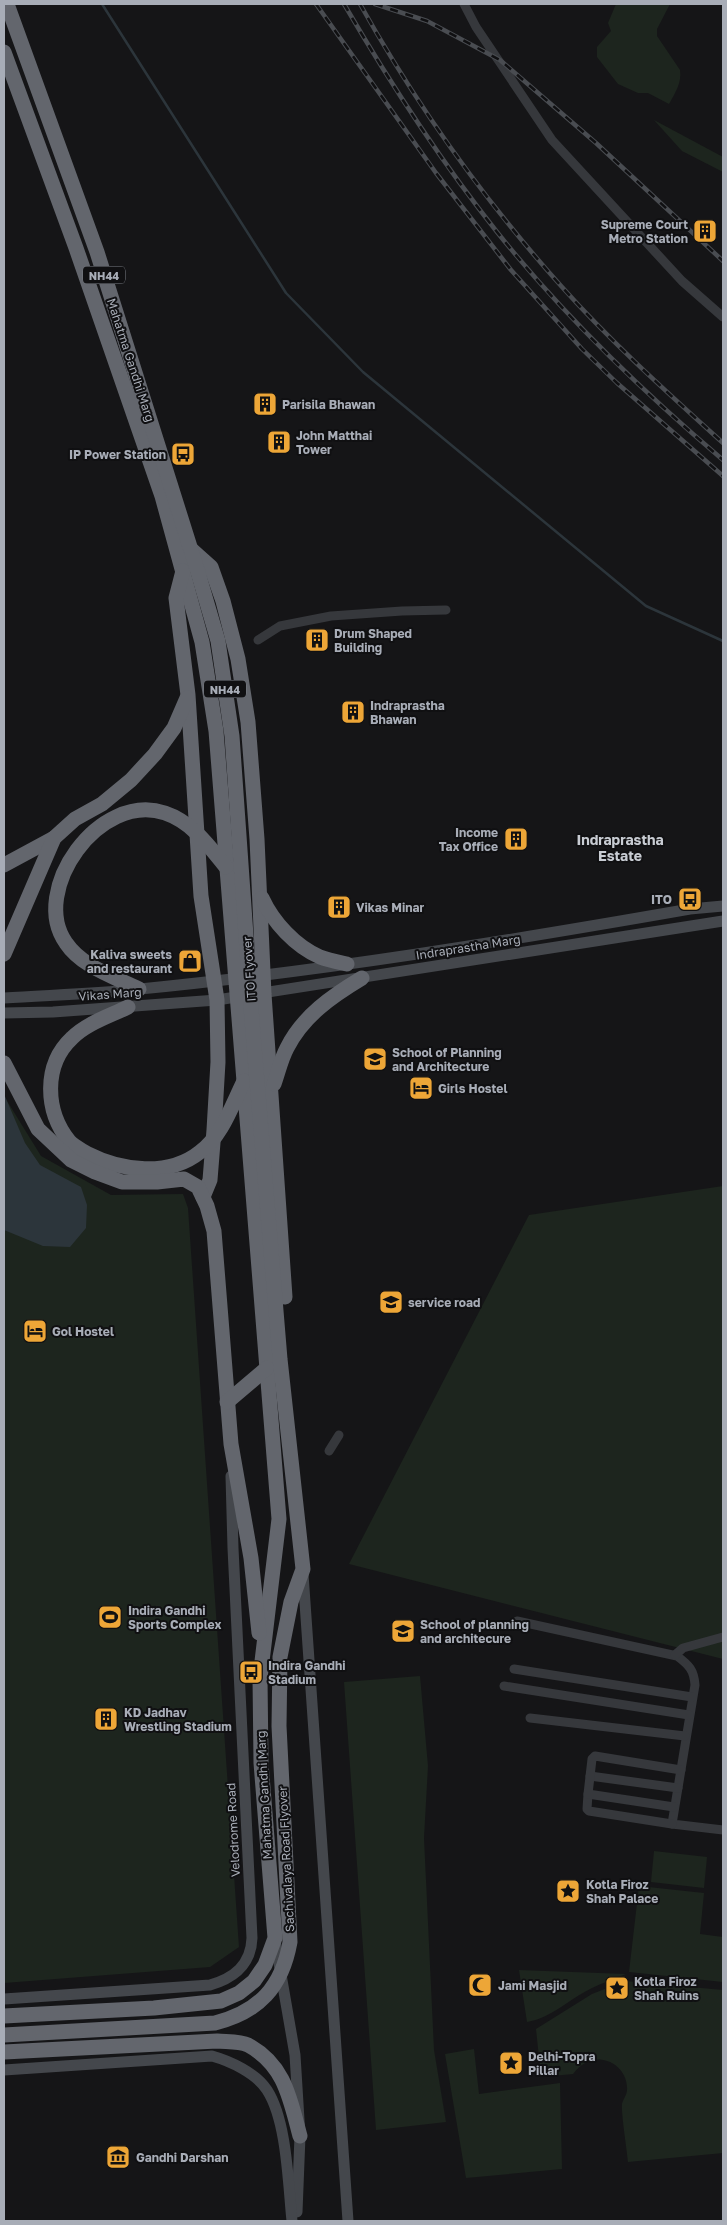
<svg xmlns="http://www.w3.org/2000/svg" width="727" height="2225" viewBox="0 0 727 2225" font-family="'Golos Text',sans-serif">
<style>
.green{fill:#1d251e}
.water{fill:#2c353b}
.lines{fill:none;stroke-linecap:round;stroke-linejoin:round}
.stream{stroke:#2c353b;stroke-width:2.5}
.street{stroke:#36383c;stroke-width:9}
.secondary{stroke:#44474c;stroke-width:11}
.highway{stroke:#63666d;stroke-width:15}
.rail-casing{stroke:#494c51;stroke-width:4.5}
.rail{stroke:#101012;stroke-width:2.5;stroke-dasharray:8;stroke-linecap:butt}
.labels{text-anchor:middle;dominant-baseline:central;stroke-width:4;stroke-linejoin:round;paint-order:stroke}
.shield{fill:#101012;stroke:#7a7e86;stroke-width:1}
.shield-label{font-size:11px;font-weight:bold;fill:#a8adb7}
.poi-label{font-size:12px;font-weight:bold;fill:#a8adb7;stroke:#101012;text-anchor:start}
.street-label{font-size:12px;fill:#a8adb7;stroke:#101012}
.neighbourhood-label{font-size:14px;font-weight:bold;fill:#c8ccd3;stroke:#101012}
</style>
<rect width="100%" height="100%" fill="#151517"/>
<!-- green -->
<g class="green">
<path d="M616 4H670L657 29V36L680 70C682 83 675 93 669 104L648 93H638L618 84 597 57V47L611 31 608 23Z"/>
<polygon points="654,120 723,157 723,172 682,151"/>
<polygon points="4,1096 41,1156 111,1195 183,1194 188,1208 239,1947 210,1967 4,1983"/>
<polygon points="723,1186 723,1659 349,1564 529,1215"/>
<polygon points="420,1676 428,1766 424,1838 434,2050 446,2122 376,2130 344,1682"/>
<polygon points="654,1851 707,1857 704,1888 651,1882"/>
<polygon points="639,1886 704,1893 700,1934 723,1937 723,1982 629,1972"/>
<path d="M519 1970 626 1974C614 1979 602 1983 590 1989 568 2000 551 2018 527 2022Z"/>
<path d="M625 1981 723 1990V2153L628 2162C627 2150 621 2113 622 2104 623 2099 627 2095 627 2090 628 2075 617 2062 603 2060 590 2058 581 2064 573 2074L541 2077 536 2029 592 1994Z"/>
<polygon points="474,2049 479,2094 560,2083 562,2169 466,2178 445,2054"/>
</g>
<!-- water -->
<polygon class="water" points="4,1094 25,1143 40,1165 81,1187 87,1205 86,1228 70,1247 43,1246 4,1230"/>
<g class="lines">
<!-- stream -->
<polyline class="stream" points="102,4 286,293 363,372 646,606 723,641"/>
<!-- street -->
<g class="street">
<polyline points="464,4 476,27 552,140 682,281 723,317"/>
<polyline points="258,640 280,626 331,616 402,611 446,610"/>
<polyline points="329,1451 339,1435"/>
<path d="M517 1621 677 1656C689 1665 694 1670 695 1685L672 1824 723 1830"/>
<polyline points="675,1655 683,1648 723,1637"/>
<polyline points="514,1669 692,1697"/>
<polyline points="504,1686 689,1715"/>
<polyline points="530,1718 685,1736"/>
<polyline points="590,1776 678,1788"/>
<polyline points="588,1794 587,1809 589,1811 672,1824"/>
<polyline points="674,1807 588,1794 592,1759 595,1756 681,1770"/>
</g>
<!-- secondary -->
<g class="secondary">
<path d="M4 998C49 995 95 994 140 989 324 971 507 941 690 909L723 906"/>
<polyline points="4,1013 53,1012 217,1000 723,921"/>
<polyline points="303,1574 348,2221"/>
<polyline points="275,1940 295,2055 300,2136 297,2212"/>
<path d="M4 1999 210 1985C234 1978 251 1965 252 1938L233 1548 231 1476"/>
<path d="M4 2070 212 2056C230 2061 256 2073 267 2090 287 2121 288 2183 292 2221"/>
</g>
<!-- highway -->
<g class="highway">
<polyline points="4,52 76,248 162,496 202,642 216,731 279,1519 260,1678 261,1763 275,1938 265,1965 254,1981 239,1993 221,2001 154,2008 4,2016"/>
<polyline points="192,550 211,567 223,601 238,659 248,722 257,839 264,994 285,1297"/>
<polyline points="183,571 176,598 188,695 201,896 217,1000 218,1062 214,1130 210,1180 203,1197"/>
<polyline points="4,865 54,838"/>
<path d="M262 898C273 922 295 946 320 957 328 960 338 962 347 964"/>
<polyline points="4,954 54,838 75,819 102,804 131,780 155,754 174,728 187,698"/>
<path d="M139 989C115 977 82 967 66 943 29 891 99 791 165 813 192 822 209 846 226 867"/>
<path d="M128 1007C110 1016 87 1023 72 1038 43 1065 45 1111 69 1141 74 1147 82 1150 88 1154 121 1171 169 1177 200 1152 222 1136 232 1105 244 1081"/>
<polyline points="4,1063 38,1129 71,1160 95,1172 122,1182 157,1182 184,1179 198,1187 207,1206 214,1231 231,1444 251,1558 259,1633"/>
<path d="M274 1084C278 1073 281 1059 287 1048 303 1016 332 996 362 978"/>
<polyline points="227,1402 267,1368"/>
<path d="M4 2035 215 2023C259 2012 282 1987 290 1942L279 1726 280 1657 291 1602 303 1569 280 1359 252 1021 232 736 218 641 197 569 97 252 7 4"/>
<path d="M4 2052 217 2041C226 2042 240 2041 248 2045 285 2065 290 2099 300 2136"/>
</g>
<!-- rail casing -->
<g class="rail-casing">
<g id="rail">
<polyline points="316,4 436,173 511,270 582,349 617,383 723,476"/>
<path d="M344 4C390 83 440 160 497 232 564 316 642 391 723 460"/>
<path d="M360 4C417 106 484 200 562 287 612 343 668 393 723 443"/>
<polyline points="375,4 427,21 500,60 596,143 723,261"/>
</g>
</g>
<!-- rail -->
<use href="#rail" class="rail"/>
</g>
<!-- icons -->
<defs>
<g id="building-square" transform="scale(1.25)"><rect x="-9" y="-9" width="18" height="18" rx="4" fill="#eda637" stroke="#101012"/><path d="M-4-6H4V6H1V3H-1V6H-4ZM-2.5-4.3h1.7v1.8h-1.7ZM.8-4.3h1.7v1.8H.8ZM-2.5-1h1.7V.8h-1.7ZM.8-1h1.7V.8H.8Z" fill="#111"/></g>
<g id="bus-square" transform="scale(1.25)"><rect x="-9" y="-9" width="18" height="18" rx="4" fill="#eda637" stroke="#101012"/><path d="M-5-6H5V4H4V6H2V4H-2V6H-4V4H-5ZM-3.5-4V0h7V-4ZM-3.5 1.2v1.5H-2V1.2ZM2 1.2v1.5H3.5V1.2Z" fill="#111"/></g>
<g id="shop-square" transform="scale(1.25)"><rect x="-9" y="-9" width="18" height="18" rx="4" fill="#eda637" stroke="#101012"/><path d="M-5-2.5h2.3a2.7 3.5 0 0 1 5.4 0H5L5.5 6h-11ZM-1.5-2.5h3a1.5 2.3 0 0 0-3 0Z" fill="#111"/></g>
<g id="university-square" transform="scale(1.25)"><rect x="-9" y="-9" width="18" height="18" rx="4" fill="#eda637" stroke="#101012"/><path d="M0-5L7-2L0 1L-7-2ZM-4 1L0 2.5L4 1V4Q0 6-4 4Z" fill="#111"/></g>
<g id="hotel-square" transform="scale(1.25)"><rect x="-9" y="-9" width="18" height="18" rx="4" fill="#eda637" stroke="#101012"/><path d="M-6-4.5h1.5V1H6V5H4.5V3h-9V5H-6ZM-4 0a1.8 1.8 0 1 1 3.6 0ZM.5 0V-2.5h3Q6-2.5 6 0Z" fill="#111"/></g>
<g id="stadium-square" transform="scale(1.25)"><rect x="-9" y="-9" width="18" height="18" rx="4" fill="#eda637" stroke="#101012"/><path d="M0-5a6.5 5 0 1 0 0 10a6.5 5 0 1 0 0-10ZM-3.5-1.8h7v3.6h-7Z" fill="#111"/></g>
<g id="school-square" transform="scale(1.25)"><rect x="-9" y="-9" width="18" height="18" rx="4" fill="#eda637" stroke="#101012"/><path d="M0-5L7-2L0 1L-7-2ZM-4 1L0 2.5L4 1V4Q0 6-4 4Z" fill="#111"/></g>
<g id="sight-square" transform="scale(1.25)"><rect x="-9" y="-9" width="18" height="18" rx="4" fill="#eda637" stroke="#101012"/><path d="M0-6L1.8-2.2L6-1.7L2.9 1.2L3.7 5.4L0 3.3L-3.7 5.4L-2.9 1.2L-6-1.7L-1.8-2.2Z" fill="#111"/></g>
<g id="mosque-square" transform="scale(1.25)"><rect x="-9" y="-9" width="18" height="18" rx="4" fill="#eda637" stroke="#101012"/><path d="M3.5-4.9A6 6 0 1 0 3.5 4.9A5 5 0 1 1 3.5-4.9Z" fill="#111"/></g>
<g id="museum-square" transform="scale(1.25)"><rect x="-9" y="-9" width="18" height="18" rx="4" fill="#eda637" stroke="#101012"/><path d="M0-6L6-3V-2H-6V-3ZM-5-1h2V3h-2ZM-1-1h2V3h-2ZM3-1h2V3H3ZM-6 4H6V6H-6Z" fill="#111"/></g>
</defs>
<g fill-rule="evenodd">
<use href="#building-square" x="705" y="231"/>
<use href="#building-square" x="265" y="404"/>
<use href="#building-square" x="279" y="442"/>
<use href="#bus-square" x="183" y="454"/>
<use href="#building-square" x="317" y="640"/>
<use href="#building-square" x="353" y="712"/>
<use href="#building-square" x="516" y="839"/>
<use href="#bus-square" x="690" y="899"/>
<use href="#building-square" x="339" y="907"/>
<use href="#shop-square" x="190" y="961"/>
<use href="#university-square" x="375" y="1059"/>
<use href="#hotel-square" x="421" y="1088"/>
<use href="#university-square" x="391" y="1302"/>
<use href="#hotel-square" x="35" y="1331"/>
<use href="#stadium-square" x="110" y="1617"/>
<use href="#school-square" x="403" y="1631"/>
<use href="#bus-square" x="251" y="1672"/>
<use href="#building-square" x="106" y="1719"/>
<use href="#sight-square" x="568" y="1891"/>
<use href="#mosque-square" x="480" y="1985"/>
<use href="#sight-square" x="617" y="1988"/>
<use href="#sight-square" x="511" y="2063"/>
<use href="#museum-square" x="118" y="2157"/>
</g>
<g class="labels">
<!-- shield labels -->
<g class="shield">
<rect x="83" y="266.5" width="42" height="17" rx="4"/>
<rect x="204" y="680.5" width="42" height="17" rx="4"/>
</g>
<g class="shield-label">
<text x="104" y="275">NH44</text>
<text x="225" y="689">NH44</text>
</g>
<!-- poi labels -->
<g class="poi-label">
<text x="688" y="224" text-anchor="end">Supreme Court<tspan x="688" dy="14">Metro Station</tspan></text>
<text x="282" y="404">Parisila Bhawan</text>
<text x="296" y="435">John Matthai<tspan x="296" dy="14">Tower</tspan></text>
<text x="166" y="454" text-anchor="end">IP Power Station</text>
<text x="334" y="633">Drum Shaped<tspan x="334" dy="14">Building</tspan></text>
<text x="370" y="705">Indraprastha<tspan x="370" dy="14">Bhawan</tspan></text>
<text x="498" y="832" text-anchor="end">Income<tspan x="498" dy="14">Tax Office</tspan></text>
<text x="672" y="899" text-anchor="end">ITO</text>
<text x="356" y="907">Vikas Minar</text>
<text x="172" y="954" text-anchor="end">Kaliva sweets<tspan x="172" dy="14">and restaurant</tspan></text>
<text x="392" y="1052">School of Planning<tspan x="392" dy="14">and Architecture</tspan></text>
<text x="438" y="1088">Girls Hostel</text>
<text x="408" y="1302">service road</text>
<text x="52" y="1331">Gol Hostel</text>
<text x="128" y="1610">Indira Gandhi<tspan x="128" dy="14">Sports Complex</tspan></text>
<text x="420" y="1624">School of planning<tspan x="420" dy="14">and architecure</tspan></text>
<text x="268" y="1665">Indira Gandhi<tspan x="268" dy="14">Stadium</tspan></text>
<text x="124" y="1712">KD Jadhav<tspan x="124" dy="14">Wrestling Stadium</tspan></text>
<text x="586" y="1884">Kotla Firoz<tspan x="586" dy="14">Shah Palace</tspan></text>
<text x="634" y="1981">Kotla Firoz<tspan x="634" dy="14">Shah Ruins</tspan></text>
<text x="498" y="1985">Jami Masjid</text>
<text x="528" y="2056">Delhi-Topra<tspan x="528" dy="14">Pillar</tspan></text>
<text x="136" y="2157">Gandhi Darshan</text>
</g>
<!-- street labels -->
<g class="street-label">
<text transform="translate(131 360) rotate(72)">Mahatma Gandhi Marg</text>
<text transform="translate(468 947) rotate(-9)">Indraprastha Marg</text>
<text transform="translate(249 969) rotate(-94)">ITO Flyover</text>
<text transform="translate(110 994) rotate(-4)">Vikas Marg</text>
<text transform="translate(264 1795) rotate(-93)">Mahatma Gandhi Marg</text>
<text transform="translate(233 1830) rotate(-93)">Velodrome Road</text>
<text transform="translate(286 1859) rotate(-93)">Sachivalaya Road Flyover</text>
</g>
<!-- neighbourhood labels -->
<g class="neighbourhood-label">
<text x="620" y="839">Indraprastha<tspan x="620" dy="16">Estate</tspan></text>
</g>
</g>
<!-- border -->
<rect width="727" height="2225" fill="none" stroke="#a8adb7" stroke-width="10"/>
</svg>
